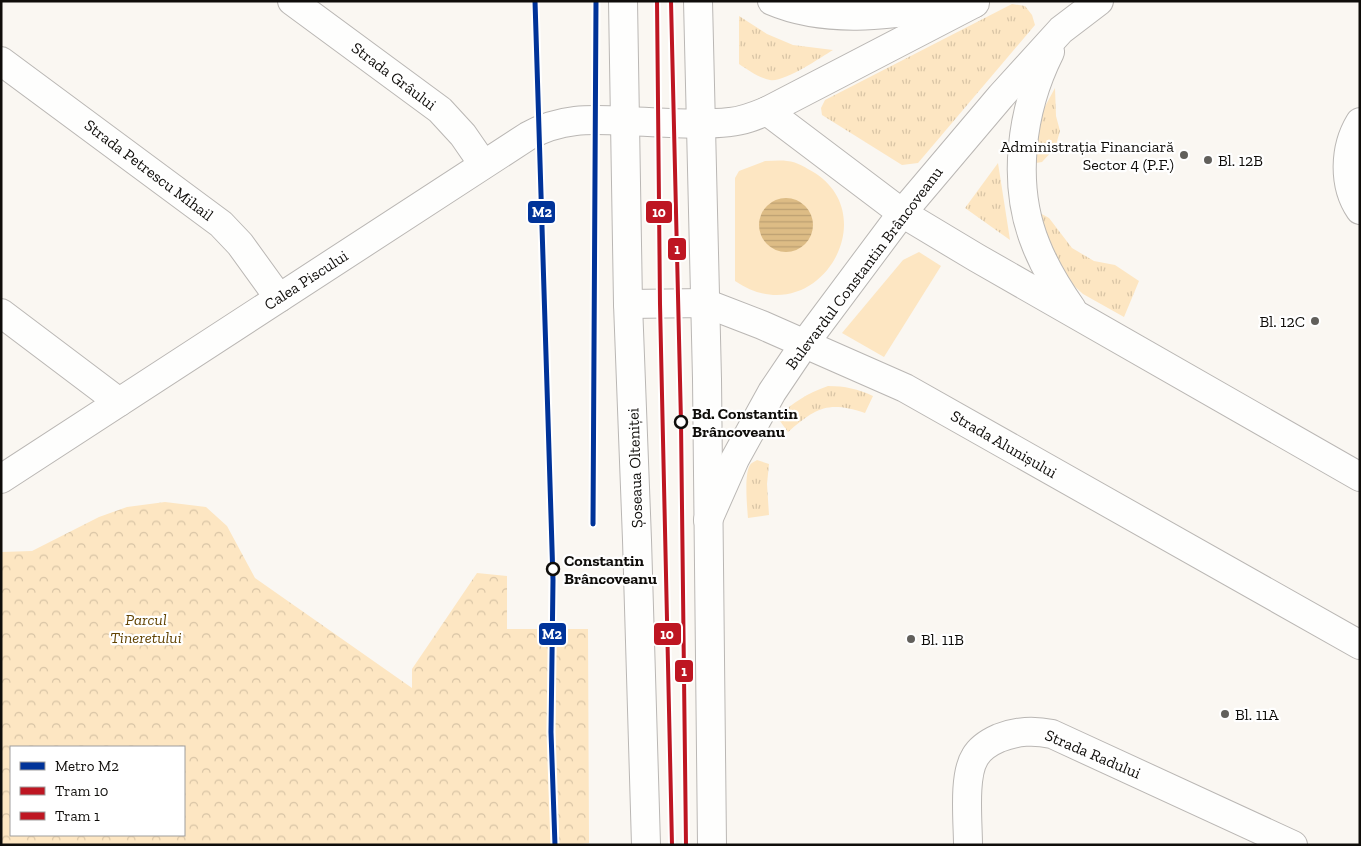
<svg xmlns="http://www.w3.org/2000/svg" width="1361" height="846" viewBox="0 0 1361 846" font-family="'Zilla Slab',serif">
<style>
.grass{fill:url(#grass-tufts)}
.park{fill:url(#park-crowns);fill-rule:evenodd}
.garden{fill:#fde6c2}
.water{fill:url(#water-rules)}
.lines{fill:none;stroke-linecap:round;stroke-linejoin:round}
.street-casing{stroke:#bab7b4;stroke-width:30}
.secondary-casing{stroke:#bab7b4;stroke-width:30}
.primary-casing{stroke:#bab7b4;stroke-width:30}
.street{stroke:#fefefd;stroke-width:28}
.secondary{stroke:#fefefd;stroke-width:28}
.primary{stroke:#fefefd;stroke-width:28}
.tram-1-casing{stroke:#fff;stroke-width:8}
.tram-2-casing{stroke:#fff;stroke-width:8}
.tram-1{stroke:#be1622;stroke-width:4}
.tram-2{stroke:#be1622;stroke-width:4}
.metro-1-casing{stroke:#fff;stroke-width:9}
.metro-1{stroke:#039;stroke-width:5}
.poi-dot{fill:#615f5b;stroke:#fff;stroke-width:2}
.stop-dot{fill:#fff;stroke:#0f0d0a;stroke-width:2.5}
.labels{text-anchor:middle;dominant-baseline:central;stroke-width:4.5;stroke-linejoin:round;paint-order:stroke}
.street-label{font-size:16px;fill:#0f0d0a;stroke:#fff}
.poi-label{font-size:16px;fill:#0f0d0a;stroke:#fff;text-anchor:start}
.stop-label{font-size:16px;font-weight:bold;fill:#0f0d0a;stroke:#fff;text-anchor:start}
.park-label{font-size:16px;font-style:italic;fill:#634403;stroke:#fff}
.line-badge{stroke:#fff;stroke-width:2}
.badge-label{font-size:14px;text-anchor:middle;font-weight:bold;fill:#fff}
</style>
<defs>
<pattern id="grass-tufts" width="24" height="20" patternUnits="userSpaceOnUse" patternTransform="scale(1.25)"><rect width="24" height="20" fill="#fde6c2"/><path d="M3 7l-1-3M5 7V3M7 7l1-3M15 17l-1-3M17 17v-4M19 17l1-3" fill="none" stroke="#d8c4a5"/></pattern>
<pattern id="park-crowns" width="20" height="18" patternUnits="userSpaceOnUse" patternTransform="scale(1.25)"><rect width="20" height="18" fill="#fde6c2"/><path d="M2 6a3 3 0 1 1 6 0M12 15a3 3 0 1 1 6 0" fill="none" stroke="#d8c4a5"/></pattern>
<pattern id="water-rules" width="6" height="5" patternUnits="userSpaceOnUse" patternTransform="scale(1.25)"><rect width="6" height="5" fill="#ddbc85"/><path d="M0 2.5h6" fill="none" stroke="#bca072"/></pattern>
</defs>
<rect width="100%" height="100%" fill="#faf7f2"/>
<!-- grass -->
<g class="grass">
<polygon points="1012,4 1025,6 1032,15 1035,25 918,163 902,165 822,115 821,108 825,100"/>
<path d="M739 16 767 34 793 45 833 50C820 58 783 83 770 80 759 78 748 70 739 64Z"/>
<polygon points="1055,88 1056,116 1060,131 1055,148 1042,162 1030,164 1037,121"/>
<polygon points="998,163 1010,240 965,208"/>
<polygon points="1031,208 1049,218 1072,248 1094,261 1115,265 1139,281 1124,317 1083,294 1060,273"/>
<path d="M828 386C845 386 858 389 873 396L865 413C828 401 817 407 788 432L777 417C794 402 806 394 828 386Z"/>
<path d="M757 460 769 464 767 484 769 515 748 518C747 506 744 474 750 465 752 462 754 462 757 460Z"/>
</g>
<!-- park -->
<path class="park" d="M165 502 206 507 227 526 255 578 412 688V669L477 573 507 576V629H588L589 843 573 845H1V552L32 551 99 517 127 507ZM11 747H184V835H11Z"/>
<!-- garden -->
<g class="garden">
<path d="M765 161C772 161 780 160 787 161 798 162 806 168 815 173 886 219 814 335 735 281V178L739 171Z"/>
<polygon points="919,252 941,266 884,357 842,333 903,260"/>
</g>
<!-- water -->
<circle class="water" cx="786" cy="225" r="27"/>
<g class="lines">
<!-- street casing -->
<g class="street-casing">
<g id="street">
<polyline points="292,1 440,110 463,135 483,164"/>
<polyline points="1,61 221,224 240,244 279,298"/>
<path d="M1360 122C1344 148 1343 185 1360 210"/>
<polyline points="1,313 119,402"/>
<path d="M1 479 528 136C561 118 589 119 625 121"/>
<path d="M968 845C968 822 963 776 975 757 980 748 990 742 999 738 1018 731 1033 730 1052 734L1293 845"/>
</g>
</g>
<!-- secondary casing -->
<g class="secondary-casing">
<g id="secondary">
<path d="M1050 52C1021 110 1011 184 1036 245 1045 268 1058 289 1072 309"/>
<polyline points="767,111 902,213 977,258 1360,477"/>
<path d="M625 121C659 122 695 126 730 122 743 121 755 116 767 111L973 4"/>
<polyline points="628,304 705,303 762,325 905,388 1360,645"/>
<polyline points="708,520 735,459 772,392 805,343 902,213 1001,96 1061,30 1099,1"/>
</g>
</g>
<!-- primary casing -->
<g class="primary-casing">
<g id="primary">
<polyline points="623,1 628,304 637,540 646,845"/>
<polyline points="698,1 707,379 712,845"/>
<path d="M772 1C835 28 910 11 975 3"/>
</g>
</g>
<!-- street -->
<use href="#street" class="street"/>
<!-- secondary -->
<use href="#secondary" class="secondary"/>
<!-- primary -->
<use href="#primary" class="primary"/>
<!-- tram-1 casing -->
<g class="tram-1-casing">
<polyline id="tram-1" points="657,1 660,304 672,845"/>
</g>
<!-- tram-2 casing -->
<g class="tram-2-casing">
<polyline id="tram-2" points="671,1 681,422 686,845"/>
</g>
<!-- tram-1 -->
<use href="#tram-1" class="tram-1"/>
<!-- tram-2 -->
<use href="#tram-2" class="tram-2"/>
<!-- metro-1 casing -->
<g class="metro-1-casing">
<g id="metro-1">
<polyline points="535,1 553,580 551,732 555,845"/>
<polyline points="593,524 596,1"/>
</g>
</g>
<!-- metro-1 -->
<use href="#metro-1" class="metro-1"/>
</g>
<!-- markers -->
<g class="poi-dot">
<circle cx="1184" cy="155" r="5"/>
<circle cx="1208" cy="160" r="5"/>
<circle cx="1315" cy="321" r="5"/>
<circle cx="911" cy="639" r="5"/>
<circle cx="1225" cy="714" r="5"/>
</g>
<g class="stop-dot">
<circle cx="681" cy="422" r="6"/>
<circle cx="553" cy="569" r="6"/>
</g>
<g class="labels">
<!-- street labels -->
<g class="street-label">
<text transform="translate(394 76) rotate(37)">Strada Grâului</text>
<text transform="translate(149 170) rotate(37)">Strada Petrescu Mihail</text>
<text transform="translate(864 268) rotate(-53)">Bulevardul Constantin Brâncoveanu</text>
<text transform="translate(306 280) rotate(-33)">Calea Piscului</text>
<text transform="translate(1004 444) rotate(30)">Strada Alunișului</text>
<text transform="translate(635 468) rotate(-92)">Șoseaua Olteniței</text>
<text transform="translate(1093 754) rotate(23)">Strada Radului</text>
</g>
<!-- poi labels -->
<g class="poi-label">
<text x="1174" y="146" text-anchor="end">Administrația Financiară<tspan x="1174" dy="18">Sector 4 (P.F.)</tspan></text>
<text x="1218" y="160">Bl. 12B</text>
<text x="1305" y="321" text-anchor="end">Bl. 12C</text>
<text x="921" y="639">Bl. 11B</text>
<text x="1235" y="714">Bl. 11A</text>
</g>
<!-- stop labels -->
<g class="stop-label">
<text x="692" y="413">Bd. Constantin<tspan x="692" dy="18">Brâncoveanu</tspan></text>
<text x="564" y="560">Constantin<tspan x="564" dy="18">Brâncoveanu</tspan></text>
</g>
<!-- park labels -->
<g class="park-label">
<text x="146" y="619">Parcul<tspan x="146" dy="18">Tineretului</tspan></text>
</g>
</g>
<g class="line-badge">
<rect x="527" y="200" width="29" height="24" rx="5" fill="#039"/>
<rect x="645" y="200" width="28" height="24" rx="5" fill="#be1622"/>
<rect x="667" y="237" width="20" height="24" rx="5" fill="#be1622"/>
<rect x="538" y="622" width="29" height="24" rx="5" fill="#039"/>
<rect x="653" y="622" width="29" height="24" rx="5" fill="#be1622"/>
<rect x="674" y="659" width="20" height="24" rx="5" fill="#be1622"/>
</g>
<g class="badge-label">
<text x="542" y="217">M2</text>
<text x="659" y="217">10</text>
<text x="677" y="254">1</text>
<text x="552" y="639">M2</text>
<text x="667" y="639">10</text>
<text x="684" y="676">1</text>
</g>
<!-- border -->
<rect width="1361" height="846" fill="none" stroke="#0f0d0a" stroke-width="5"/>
<!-- legend -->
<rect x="10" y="746" width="175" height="90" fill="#ffffff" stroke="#9f9e9d"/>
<rect x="20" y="762" width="25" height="8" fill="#003399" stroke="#9f9e9d"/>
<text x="55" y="771" font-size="15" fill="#0f0d0a">Metro M2</text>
<rect x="20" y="787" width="25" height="8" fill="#be1622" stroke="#9f9e9d"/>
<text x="55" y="796" font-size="15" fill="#0f0d0a">Tram 10</text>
<rect x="20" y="812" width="25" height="8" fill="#be1622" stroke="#9f9e9d"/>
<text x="55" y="821" font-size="15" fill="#0f0d0a">Tram 1</text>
</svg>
